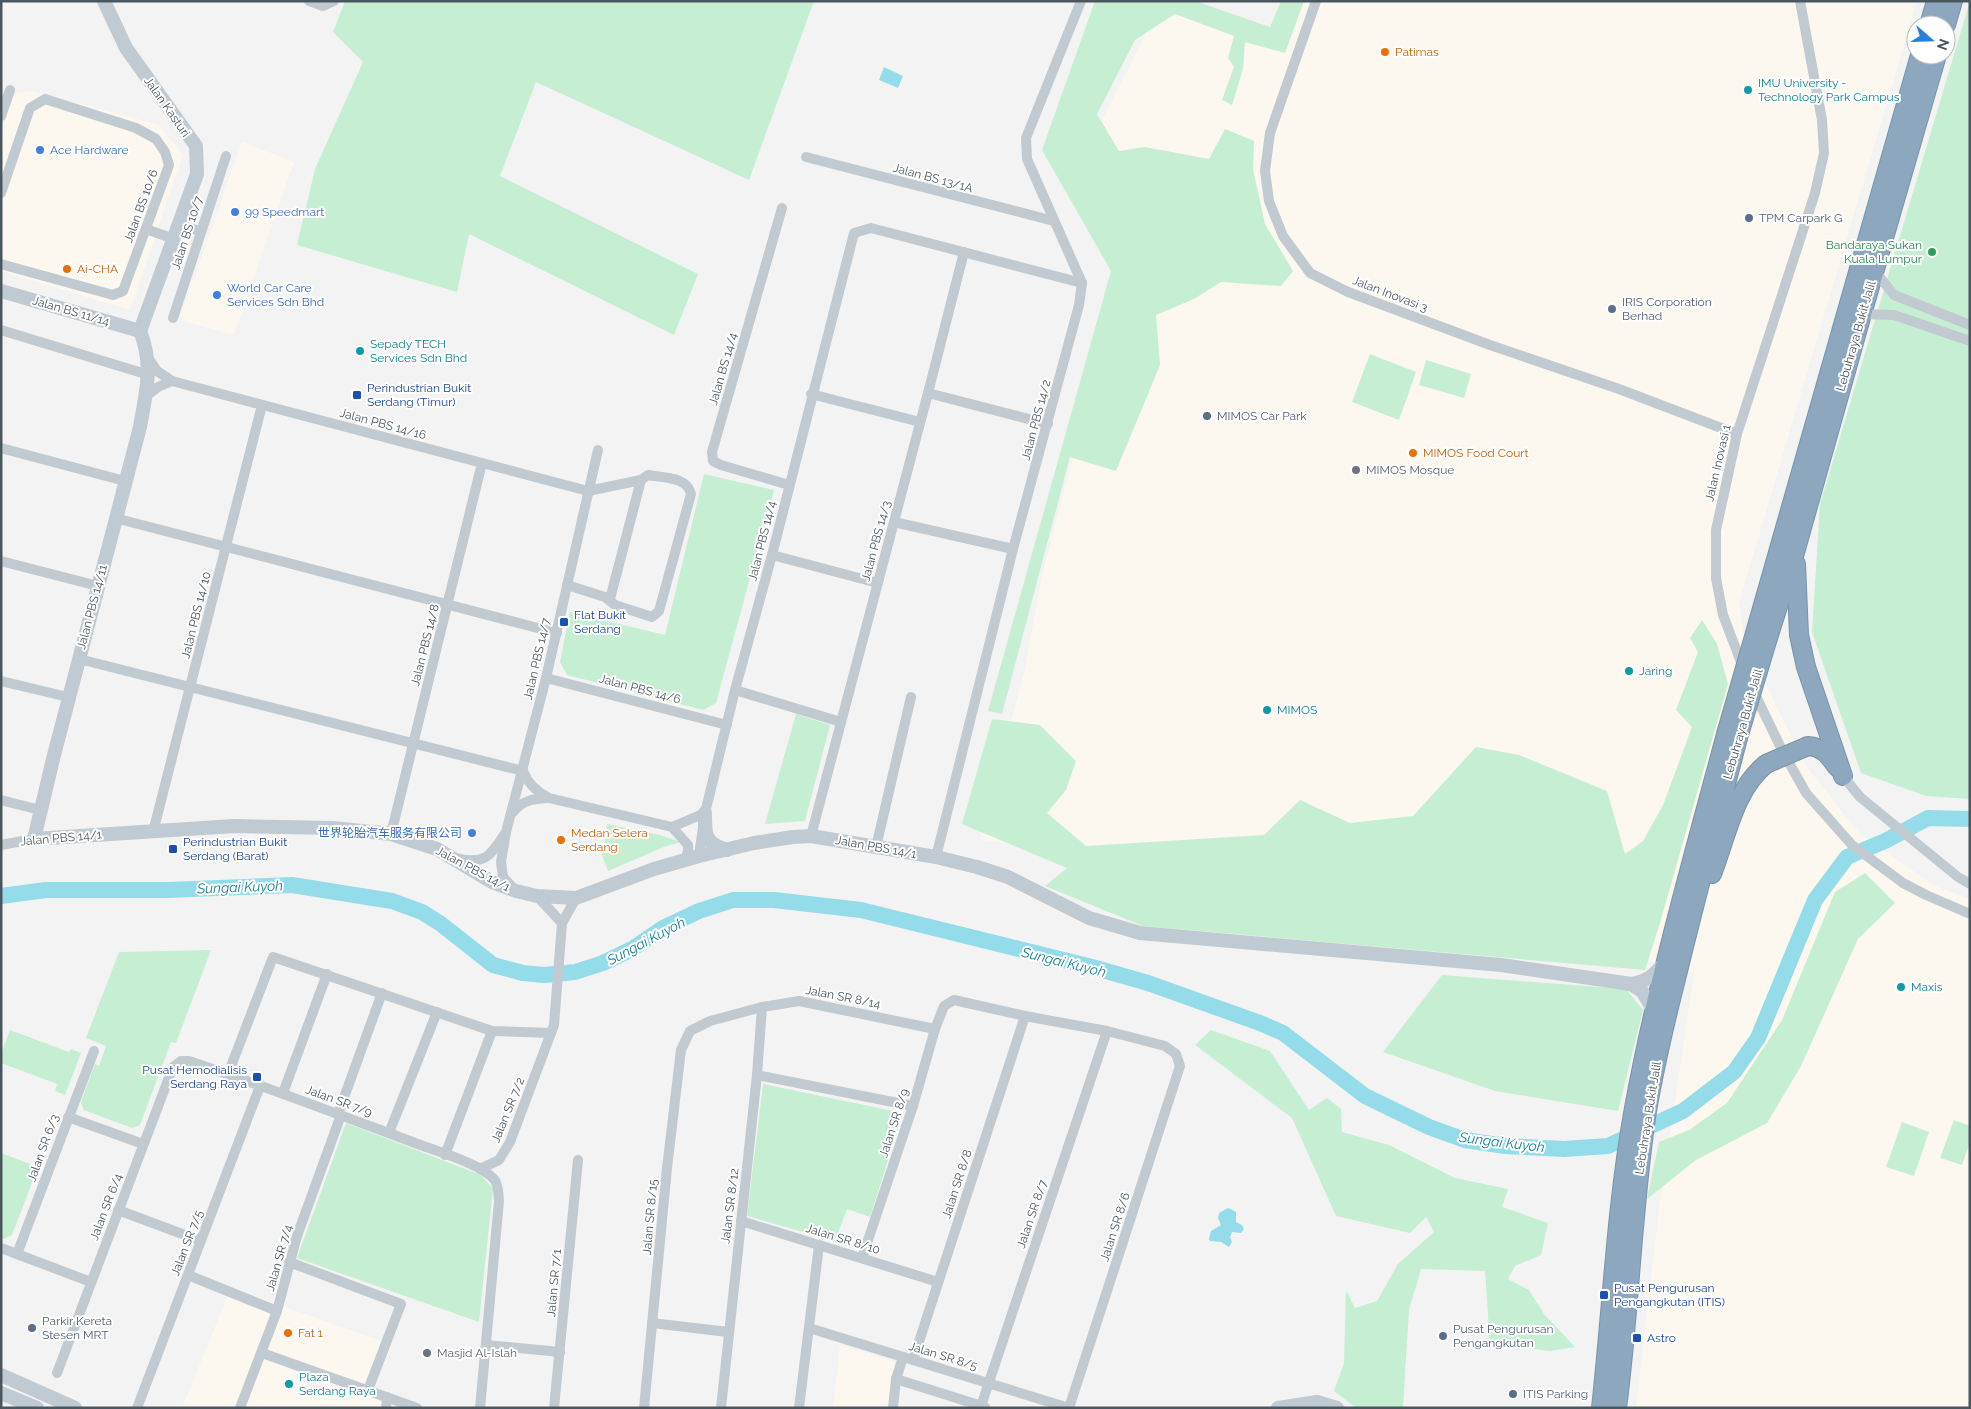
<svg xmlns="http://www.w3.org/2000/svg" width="1971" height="1409" viewBox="0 0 1971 1409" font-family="Raleway,'Noto Sans SC',sans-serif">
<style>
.commercial{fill:#fcf8ef}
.green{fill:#c5eed3}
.water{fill:#94dce9}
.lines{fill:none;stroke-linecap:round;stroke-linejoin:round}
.river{stroke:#94dce9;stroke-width:16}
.highway-casing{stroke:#7993aa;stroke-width:20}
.street{stroke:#c1cad0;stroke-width:10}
.secondary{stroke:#c0cad2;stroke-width:14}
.highway{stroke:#8da8be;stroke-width:18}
.highway-bridge-casing{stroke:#7993aa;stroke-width:20;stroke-linecap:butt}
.highway-bridge{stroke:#8da8be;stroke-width:18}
.food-dot{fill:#e8710a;stroke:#fff;stroke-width:2}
.culture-dot{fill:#0f9aa8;stroke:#fff;stroke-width:2}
.shop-dot{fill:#3f7fe0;stroke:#fff;stroke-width:2}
.service-dot{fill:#5c6f8a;stroke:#fff;stroke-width:2}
.leisure-dot{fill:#2e9e5b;stroke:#fff;stroke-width:2}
.transit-dot{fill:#1a4fb4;stroke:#fff;stroke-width:2}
.worship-dot{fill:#6b7280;stroke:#fff;stroke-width:2}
.labels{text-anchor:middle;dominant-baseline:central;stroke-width:4;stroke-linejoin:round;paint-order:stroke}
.food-label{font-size:12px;fill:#c56008;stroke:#fff;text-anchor:start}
.culture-label{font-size:12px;fill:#0d838f;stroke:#fff;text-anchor:start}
.street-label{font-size:12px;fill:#4b575f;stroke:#fff}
.shop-label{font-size:12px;fill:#366cbe;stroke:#fff;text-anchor:start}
.service-label{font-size:12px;fill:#4e5e75;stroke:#fff;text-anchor:start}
.leisure-label{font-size:12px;fill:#27864d;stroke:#fff;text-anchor:end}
.transit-label{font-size:12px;fill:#164399;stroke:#fff;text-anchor:start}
.worship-label{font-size:12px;fill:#5b616d;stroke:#fff;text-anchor:start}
.water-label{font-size:14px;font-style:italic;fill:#147f92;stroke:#fff}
</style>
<rect width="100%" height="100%" fill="#f4f3f3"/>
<!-- commercial -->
<g class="commercial">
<polygon points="1296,1 1917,1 1739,603 1745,643 1806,766 1860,834 1935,886 1970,899 1970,1408 1636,1408 1660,1201 1694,974 1621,953 1171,861 980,840 1025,669 1042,575 1121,276 1077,169 1161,4 1277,43"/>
<polygon points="32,91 159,125 183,155 130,310 1,271 1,132 15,93"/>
<polygon points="242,142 294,162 234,335 179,320"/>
<polygon points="231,1288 387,1343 370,1387 428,1408 182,1408"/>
<polygon points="840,1345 896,1362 891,1408 833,1408"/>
</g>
<!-- green -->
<g class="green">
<polygon points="345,1 814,1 749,180 536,82 500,176 698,274 674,335 469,234 457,292 297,245 315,169 363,62 333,32"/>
<polygon points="1095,1 1195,1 1270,27 1281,1 1304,1 1285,53 1245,42 1243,69 1232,105 1222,100 1234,67 1228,58 1234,36 1175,14 1135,40 1097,114 1119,151 1145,147 1209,159 1225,129 1254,141 1253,169 1265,224 1293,271 1281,286 1221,282 1194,299 1156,315 1160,365 1116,471 1070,457 1002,714 988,711 1111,271 1042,150"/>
<polygon points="1970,1 1970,799 1926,796 1861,773 1812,632 1820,504"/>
<polygon points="1370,354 1416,372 1399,420 1352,402"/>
<polygon points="1426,360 1471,374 1464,398 1419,385"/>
<polygon points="704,474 774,490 716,703 703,710 567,675 560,662 570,612 665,635"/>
<polygon points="1702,620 1717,644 1728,684 1660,923 1645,970 1143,926 1045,886 1067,868 962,824 992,719 1040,725 1076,761 1066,790 1047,813 1086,846 1264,835 1300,800 1350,823 1413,816 1476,747 1519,755 1607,791 1625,854 1643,841 1663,805 1692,727 1676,710 1698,652 1690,638"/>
<polygon points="796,714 830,725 805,821 765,824"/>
<polygon points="607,824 660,835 680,842 664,847 608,871 602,855"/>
<polygon points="1865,873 1895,903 1858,939 1801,1066 1767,1123 1696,1160 1647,1199 1659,1142 1689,1130 1727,1103 1782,1020 1835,892"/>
<polygon points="211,950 176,1043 171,1042 140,1125 132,1128 84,1110 81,1102 95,1064 99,1066 106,1046 86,1038 119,952"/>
<polygon points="1442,975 1626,989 1643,1010 1618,1111 1495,1091 1383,1052"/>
<polygon points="10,1030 69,1052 71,1049 81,1053 65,1095 55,1091 57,1084 1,1063 1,1054"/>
<polygon points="1211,1030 1270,1051 1309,1110 1327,1098 1341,1109 1342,1132 1389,1145 1455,1178 1508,1189 1502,1207 1548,1223 1541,1255 1515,1266 1508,1279 1529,1290 1544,1314 1575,1347 1550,1351 1490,1344 1485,1271 1421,1269 1409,1310 1403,1408 1356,1408 1334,1391 1344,1363 1346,1290 1355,1308 1377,1301 1398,1264 1434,1232 1426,1217 1410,1233 1336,1216 1292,1118 1195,1045"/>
<polygon points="763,1084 903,1113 870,1217 847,1209 835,1241 747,1216"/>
<polygon points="1954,1120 1970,1126 1970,1142 1962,1165 1940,1158"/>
<polygon points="1902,1122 1929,1132 1914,1176 1886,1167"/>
<polygon points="346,1123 481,1175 493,1189 479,1322 297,1258"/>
<polygon points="1,1153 38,1167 12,1235 4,1239 1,1238"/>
</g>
<!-- water -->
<g class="water">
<polygon points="884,67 903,76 898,88 879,80"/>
<polygon points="1228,1208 1236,1212 1236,1222 1242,1225 1244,1229 1241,1233 1232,1232 1230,1237 1232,1242 1229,1247 1221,1242 1210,1241 1209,1239 1211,1231 1221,1225 1218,1218 1219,1213"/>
</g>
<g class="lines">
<!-- river -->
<polyline class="river" points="1,896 46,890 168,890 292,885 392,901 422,912 441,924 493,965 523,973 544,975 575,972 603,963 632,949 663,928 699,911 733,900 774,900 861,910 1092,967 1148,983 1260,1023 1283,1033 1365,1096 1429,1127 1465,1140 1505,1146 1564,1149 1608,1146 1683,1111 1734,1072 1758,1038 1815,900 1847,857 1885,841 1928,818 1970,819"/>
<!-- highway casing -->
<g class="highway-casing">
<g id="highway">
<polyline points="1929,25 1936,1"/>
<polyline points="1946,25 1953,1"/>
<polyline points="1796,564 1799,635 1806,667 1843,776"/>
<polyline points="1755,633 1920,55"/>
<polyline points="1768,638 1794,556 1862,314 1937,55"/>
<path d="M1808 746C1823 747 1829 756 1837 767"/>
<path d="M1712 874C1727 836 1734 790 1766 764"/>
<path d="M1601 1408C1612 1308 1616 1207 1634 1108 1657 982 1693 858 1726 734"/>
<path d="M1617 1408C1630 1309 1632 1210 1647 1111 1655 1064 1666 1018 1678 971 1697 893 1718 815 1738 738"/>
</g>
</g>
<!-- street -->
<g class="street">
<polyline points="309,1 323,6 334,1"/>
<polyline points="1316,1 1270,133 1265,171 1269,201 1283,236 1310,273 1348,292 1490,345 1619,389 1737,434"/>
<polyline points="1,116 10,90"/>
<polyline points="806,157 1054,221"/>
<polyline points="1,193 30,108 45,99 136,128 156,139 165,152 169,165 123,291 113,295 1,264"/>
<polyline points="782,208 712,452 713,461 721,465 789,485"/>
<polyline points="179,225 200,231"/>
<polyline points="146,229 174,239"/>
<polyline points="1875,271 1894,295 1970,325"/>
<polyline points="1862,314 1894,315 1970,341"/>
<polyline points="173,318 226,156"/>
<polyline points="1,330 149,375"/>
<path d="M147 356 157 371 172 381 588 491 641 480 648 475C663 478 687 476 691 494L659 611 652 617 615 605 605 597 567 585"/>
<polyline points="928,393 1048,424"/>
<polyline points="811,394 920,422"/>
<polyline points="145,397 158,387 172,381"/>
<polyline points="1,448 125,481"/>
<polyline points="115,518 557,633"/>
<polyline points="894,522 1013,549"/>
<polyline points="772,555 878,583"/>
<polyline points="1,561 98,586"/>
<polyline points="610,599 641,480"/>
<polyline points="79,659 523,771"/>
<polyline points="1744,670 1723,615 1716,578 1716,530 1737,434 1815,193 1824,153 1822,120 1800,1"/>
<polyline points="546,678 727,725"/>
<polyline points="1,681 68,697"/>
<polyline points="1752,688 1782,750 1806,793 1852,845 1903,883 1926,895 1970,914"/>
<polyline points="735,690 841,722"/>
<path d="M523 771C528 784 537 792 549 798L672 827 688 845V851L685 860"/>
<polyline points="1843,776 1860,797 1958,877 1970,884"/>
<polyline points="1,800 40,810"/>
<path d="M513 812C523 800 533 799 548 798"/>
<polyline points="672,827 705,813"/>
<polyline points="153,832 262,405"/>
<polyline points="391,834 482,463"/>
<polyline points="811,836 928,393 964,252"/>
<polyline points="1,845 34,839"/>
<polyline points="876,847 911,697"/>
<polyline points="699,856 705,813 735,690 772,555 854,233 871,228 1082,283"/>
<polyline points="936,857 1013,549 1079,305 1082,283 1027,159 1026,138 1081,1"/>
<path d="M456 858C484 865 490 857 504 835"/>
<polyline points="514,889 503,877 501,862 506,832 546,678 598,450"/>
<polyline points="537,896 562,923"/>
<polyline points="228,1074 273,957 492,1031 551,1033"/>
<polyline points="757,1075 913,1106"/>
<polyline points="283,1093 327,974"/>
<polyline points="338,1114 382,993"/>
<polyline points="68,1117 143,1144"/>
<polyline points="389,1133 437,1012"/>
<polyline points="445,1155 492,1031"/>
<polyline points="480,1169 499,1160 510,1142 551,1033 554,1025 562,923 576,898"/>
<polyline points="118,1210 201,1241"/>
<polyline points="741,1221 938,1282"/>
<polyline points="1,1248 91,1282"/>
<polyline points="17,1254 94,1051"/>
<polyline points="862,1258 913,1106 935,1029 944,1006 954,1000 1025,1016 1107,1031 1165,1046 1176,1054 1180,1066 1069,1408"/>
<polyline points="289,1262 401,1304 368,1390"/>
<polyline points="188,1275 277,1311"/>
<polyline points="652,1323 728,1332"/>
<polyline points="809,1328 1069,1408"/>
<polyline points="486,1345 560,1352"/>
<polyline points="262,1353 417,1408"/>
<polyline points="913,1360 1025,1016"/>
<path d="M57 1373 173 1067 181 1061H189C265 1086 340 1115 415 1143 436 1151 479 1163 494 1179 499 1185 498 1194 499 1201L480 1408"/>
<polyline points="896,1379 985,1407"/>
<polyline points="981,1406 1107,1031"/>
<polyline points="137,1408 260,1086"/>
<polyline points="240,1408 277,1311 297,1236 341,1115"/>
<polyline points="386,1408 387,1397"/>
<polyline points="554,1408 578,1160"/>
<polyline points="644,1408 667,1168 681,1050 690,1031 710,1021 762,1007 799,1001 935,1029"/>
<polyline points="721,1408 757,1075 762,1007"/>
<polyline points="799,1408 819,1245"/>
<polyline points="893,1408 896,1379 903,1357"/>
</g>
<!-- secondary -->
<g class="secondary">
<polyline points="104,1 126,48 196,146 197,174 140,331"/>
<polyline points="1,291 140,331"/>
<path d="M140 331C154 366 146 391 140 427L54 755 34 839 234 826 333 828 391 834 437 849 492 882 516 891 537 896 576 898 654 869 699 856 754 843 793 837 811 836 936 857 977 867 1008 877 1089 918 1140 933 1501 965 1631 984C1647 981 1654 976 1664 963"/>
<path d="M705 813C705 834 704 843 727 850"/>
<polyline points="1631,984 1642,991 1654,1011"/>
<polyline points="1,1375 75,1408"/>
<polyline points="1,1393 37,1408"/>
<polyline points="1278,1408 1317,1402 1337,1408"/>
</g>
<!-- highway -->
<use href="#highway" class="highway"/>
<!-- highway-bridge casing -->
<g class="highway-bridge-casing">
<g id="highway-bridge">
<polyline points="1726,734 1755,633"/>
<polyline points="1738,738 1768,638"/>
<polyline points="1766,764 1808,746"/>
</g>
</g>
<!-- highway-bridge -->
<use href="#highway-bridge" class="highway-bridge"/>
</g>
<!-- markers -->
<g class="food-dot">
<circle cx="1385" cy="52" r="5"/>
<circle cx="67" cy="269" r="5"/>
<circle cx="1413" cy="453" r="5"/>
<circle cx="561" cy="840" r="5"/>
<circle cx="288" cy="1333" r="5"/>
</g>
<g class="culture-dot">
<circle cx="1748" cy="90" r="5"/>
<circle cx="360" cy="351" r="5"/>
<circle cx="1629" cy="671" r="5"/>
<circle cx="1267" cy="710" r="5"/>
<circle cx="1901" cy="987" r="5"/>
<circle cx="289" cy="1384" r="5"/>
</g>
<g class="shop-dot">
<circle cx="40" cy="150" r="5"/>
<circle cx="235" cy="212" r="5"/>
<circle cx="217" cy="295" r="5"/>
<circle cx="472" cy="833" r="5"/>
</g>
<g class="service-dot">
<circle cx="1749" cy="218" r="5"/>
<circle cx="1612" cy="309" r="5"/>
<circle cx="1207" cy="416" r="5"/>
<circle cx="32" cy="1328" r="5"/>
<circle cx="1443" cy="1336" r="5"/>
<circle cx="1513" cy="1394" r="5"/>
</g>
<circle class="leisure-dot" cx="1932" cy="252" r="5"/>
<g class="transit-dot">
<rect x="352" y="390" width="10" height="10" rx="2.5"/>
<rect x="559" y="617" width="10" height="10" rx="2.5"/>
<rect x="168" y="844" width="10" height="10" rx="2.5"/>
<rect x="252" y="1072" width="10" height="10" rx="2.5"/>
<rect x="1599" y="1290" width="10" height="10" rx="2.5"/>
<rect x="1632" y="1333" width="10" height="10" rx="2.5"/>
</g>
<g class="worship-dot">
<circle cx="1356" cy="470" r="5"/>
<circle cx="427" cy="1353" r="5"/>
</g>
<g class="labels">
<!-- food labels -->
<g class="food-label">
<text x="1395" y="52">Patimas</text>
<text x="77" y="269">Ai-CHA</text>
<text x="1423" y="453">MIMOS Food Court</text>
<text x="571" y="833">Medan Selera<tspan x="571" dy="14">Serdang</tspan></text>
<text x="298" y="1333">Fat 1</text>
</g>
<!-- culture labels -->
<g class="culture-label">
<text x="1758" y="83">IMU University -<tspan x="1758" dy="14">Technology Park Campus</tspan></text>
<text x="370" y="344">Sepady TECH<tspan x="370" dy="14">Services Sdn Bhd</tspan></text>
<text x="1639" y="671">Jaring</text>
<text x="1277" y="710">MIMOS</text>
<text x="1911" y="987">Maxis</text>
<text x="299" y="1377">Plaza<tspan x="299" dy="14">Serdang Raya</tspan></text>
</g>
<!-- street labels -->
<g class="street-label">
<text transform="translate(167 107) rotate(55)">Jalan Kasturi</text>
<text transform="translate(933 178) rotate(15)">Jalan BS 13/1A</text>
<text transform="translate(141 206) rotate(-70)">Jalan BS 10/6</text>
<text transform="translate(187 233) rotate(-72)">Jalan BS 10/7</text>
<text transform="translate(1390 294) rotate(21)">Jalan Inovasi 3</text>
<text transform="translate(71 311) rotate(16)">Jalan BS 11/14</text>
<text transform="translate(1856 336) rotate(-74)">Lebuhraya Bukit Jalil</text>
<text transform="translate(723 369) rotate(-74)">Jalan BS 14/4</text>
<text transform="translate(1036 420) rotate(-75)">Jalan PBS 14/2</text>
<text transform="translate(383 424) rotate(15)">Jalan PBS 14/16</text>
<text transform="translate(1718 463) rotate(-77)">Jalan Inovasi 1</text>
<text transform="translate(762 541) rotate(-76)">Jalan PBS 14/4</text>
<text transform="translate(876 541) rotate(-75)">Jalan PBS 14/3</text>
<text transform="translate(92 607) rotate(-75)">Jalan PBS 14/11</text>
<text transform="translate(196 615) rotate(-76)">Jalan PBS 14/10</text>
<text transform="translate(425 645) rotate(-76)">Jalan PBS 14/8</text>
<text transform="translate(537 659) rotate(-77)">Jalan PBS 14/7</text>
<text transform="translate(640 689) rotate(15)">Jalan PBS 14/6</text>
<text transform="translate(1743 724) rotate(-74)">Lebuhraya Bukit Jalil</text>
<text transform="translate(61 838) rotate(-5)">Jalan PBS 14/1</text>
<text transform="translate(876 847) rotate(10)">Jalan PBS 14/1</text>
<text transform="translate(473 869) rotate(28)">Jalan PBS 14/1</text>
<text transform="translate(843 997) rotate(11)">Jalan SR 8/14</text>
<text transform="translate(339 1101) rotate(20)">Jalan SR 7/9</text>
<text transform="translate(508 1110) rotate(-68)">Jalan SR 7/2</text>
<text transform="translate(1648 1118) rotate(-81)">Lebuhraya Bukit Jalil</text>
<text transform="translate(894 1123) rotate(-72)">Jalan SR 8/9</text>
<text transform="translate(43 1148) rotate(-70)">Jalan SR 6/3</text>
<text transform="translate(957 1184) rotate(-72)">Jalan SR 8/8</text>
<text transform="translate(730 1206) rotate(-83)">Jalan SR 8/12</text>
<text transform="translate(106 1207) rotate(-69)">Jalan SR 6/4</text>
<text transform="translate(1032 1214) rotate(-71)">Jalan SR 8/7</text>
<text transform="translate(650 1217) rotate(-85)">Jalan SR 8/15</text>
<text transform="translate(1115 1227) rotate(-72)">Jalan SR 8/6</text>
<text transform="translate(843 1239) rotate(17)">Jalan SR 8/10</text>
<text transform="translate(187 1243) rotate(-69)">Jalan SR 7/5</text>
<text transform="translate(279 1258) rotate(-74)">Jalan SR 7/4</text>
<text transform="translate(554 1283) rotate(-85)">Jalan SR 7/1</text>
<text transform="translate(943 1356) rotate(17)">Jalan SR 8/5</text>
</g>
<!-- shop labels -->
<g class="shop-label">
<text x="50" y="150">Ace Hardware</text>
<text x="245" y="212">99 Speedmart</text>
<text x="227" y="288">World Car Care<tspan x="227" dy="14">Services Sdn Bhd</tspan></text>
<text x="462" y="833" text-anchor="end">世界轮胎汽车服务有限公司</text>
</g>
<!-- service labels -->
<g class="service-label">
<text x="1759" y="218">TPM Carpark G</text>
<text x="1622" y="302">IRIS Corporation<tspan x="1622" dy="14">Berhad</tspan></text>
<text x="1217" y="416">MIMOS Car Park</text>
<text x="42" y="1321">Parkir Kereta<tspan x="42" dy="14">Stesen MRT</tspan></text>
<text x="1453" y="1329">Pusat Pengurusan<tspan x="1453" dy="14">Pengangkutan</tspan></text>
<text x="1523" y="1394">ITIS Parking</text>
</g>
<!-- leisure labels -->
<g class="leisure-label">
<text x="1922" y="245">Bandaraya Sukan<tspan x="1922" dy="14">Kuala Lumpur</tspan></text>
</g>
<!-- transit labels -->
<g class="transit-label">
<text x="367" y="388">Perindustrian Bukit<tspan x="367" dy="14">Serdang (Timur)</tspan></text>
<text x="574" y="615">Flat Bukit<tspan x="574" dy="14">Serdang</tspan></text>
<text x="183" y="842">Perindustrian Bukit<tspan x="183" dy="14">Serdang (Barat)</tspan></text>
<text x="247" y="1070" text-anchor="end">Pusat Hemodialisis<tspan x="247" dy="14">Serdang Raya</tspan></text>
<text x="1614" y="1288">Pusat Pengurusan<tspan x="1614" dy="14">Pengangkutan (ITIS)</tspan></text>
<text x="1647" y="1338">Astro</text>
</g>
<!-- worship labels -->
<g class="worship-label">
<text x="1366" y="470">MIMOS Mosque</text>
<text x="437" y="1353">Masjid Al-Islah</text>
</g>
<!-- water labels -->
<g class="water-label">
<text transform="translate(240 887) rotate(-2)">Sungai Kuyoh</text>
<text transform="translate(646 941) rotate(-28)">Sungai Kuyoh</text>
<text transform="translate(1064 962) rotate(14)">Sungai Kuyoh</text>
<text transform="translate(1502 1142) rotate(7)">Sungai Kuyoh</text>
</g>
</g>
<!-- border -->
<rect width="1971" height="1409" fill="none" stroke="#4b575f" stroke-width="5"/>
<!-- north arrow -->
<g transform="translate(1931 40) rotate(110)"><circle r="24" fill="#ffffff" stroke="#b7bcbf"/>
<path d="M0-4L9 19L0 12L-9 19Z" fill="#257fdc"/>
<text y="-8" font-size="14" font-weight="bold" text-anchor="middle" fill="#4b575f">N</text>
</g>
</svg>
